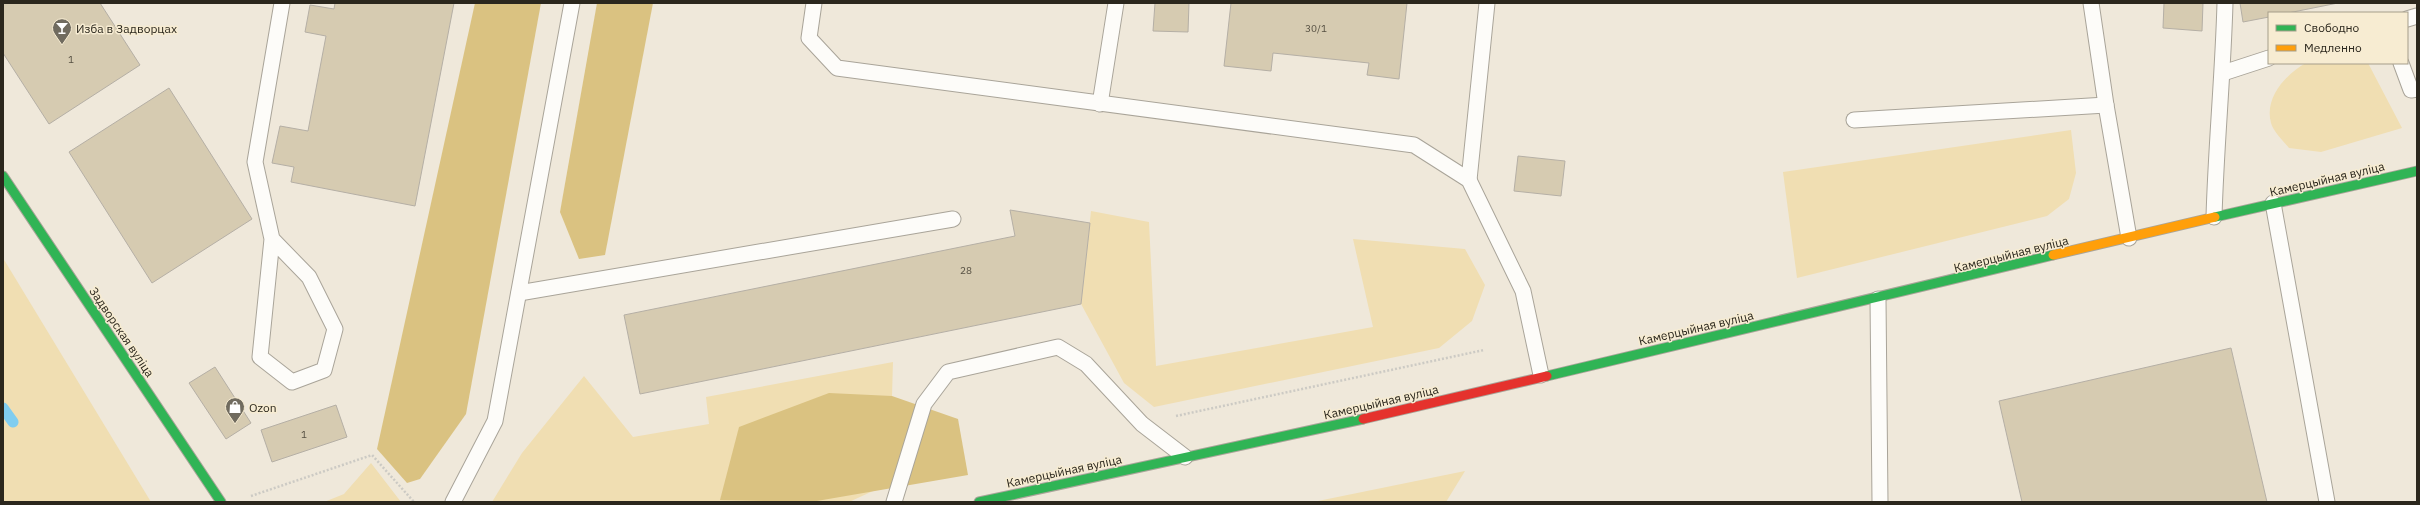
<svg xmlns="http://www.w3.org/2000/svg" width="2420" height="505" viewBox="0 0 2420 505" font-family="'IBM Plex Sans',sans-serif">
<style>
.green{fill:#f0deb2}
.forest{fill:#dac281}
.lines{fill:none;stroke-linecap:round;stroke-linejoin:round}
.stream{stroke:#80cdf0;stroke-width:11}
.building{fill:#d6cbb1;stroke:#b5afa5}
.lane-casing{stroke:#a9a499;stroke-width:17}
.fast-casing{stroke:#a9a499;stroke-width:11}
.slow-casing{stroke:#a9a499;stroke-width:11}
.jam-casing{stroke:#a9a499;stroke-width:11}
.path{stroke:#cccac4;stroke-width:2.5;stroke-dasharray:2 2;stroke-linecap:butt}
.lane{stroke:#fdfcf9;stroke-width:15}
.fast{stroke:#30b455;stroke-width:9}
.slow{stroke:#ff9f0a;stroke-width:9}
.jam{stroke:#e5322d;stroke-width:9}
.labels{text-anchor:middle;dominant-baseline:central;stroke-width:3;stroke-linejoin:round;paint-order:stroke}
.number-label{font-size:10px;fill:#565042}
.poi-label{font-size:12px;fill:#2b271d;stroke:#f7ecd2;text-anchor:start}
.street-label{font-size:12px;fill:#2b271d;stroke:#f7ecd2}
</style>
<rect width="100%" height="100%" fill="#efe8da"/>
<!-- green -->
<g class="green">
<path d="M2306 63H2368L2402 128 2321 152 2289 148C2284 142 2273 131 2271 123 2264 98 2286 74 2306 63Z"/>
<polygon points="2071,130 2076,173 2069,199 2047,216 1797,278 1783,172"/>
<polygon points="1091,211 1149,222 1156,366 1373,327 1353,239 1465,249 1485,285 1472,321 1439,348 1154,407 1124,383 1081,304"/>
<polygon points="3,258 151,502 3,502"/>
<polygon points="893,362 892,396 873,491 849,502 492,502 522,453 584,376 633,437 709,424 706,397"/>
<polygon points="371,463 401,502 324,502 344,494"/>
<polygon points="1465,471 1446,502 1313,502"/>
</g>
<!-- forest -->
<g class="forest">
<polygon points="475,3 541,3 466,414 420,479 407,483 377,449"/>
<polygon points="597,3 653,3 605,255 579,259 560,212"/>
<polygon points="829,393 892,396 958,419 968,475 811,502 720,500 739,427"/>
</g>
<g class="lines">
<!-- stream -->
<polyline class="stream" points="3,408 13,422"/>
</g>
<!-- building -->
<g class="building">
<polygon points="3,3 100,3 140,65 49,124 3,53"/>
<polygon points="335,3 454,3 415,206 291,182 294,167 272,163 280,126 308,131 326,36 305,32 310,5 334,9"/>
<polygon points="1155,3 1189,3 1188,32 1153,31"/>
<polygon points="1231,3 1407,3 1399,79 1367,75 1369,63 1273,53 1271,71 1224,66"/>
<polygon points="2164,3 2203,3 2202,31 2163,28"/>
<polygon points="2240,3 2338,3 2288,13 2269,13 2269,17 2243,22"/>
<polygon points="169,88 252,219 152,283 69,152"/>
<polygon points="1518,156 1565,161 1561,196 1514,191"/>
<polygon points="1010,210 1090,223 1081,304 640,394 624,315 1015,236"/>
<polygon points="2231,348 2267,502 2022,502 1999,401"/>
<polygon points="215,367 251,423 226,439 189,383"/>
<polygon points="336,405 347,437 272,462 261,430"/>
</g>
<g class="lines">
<!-- lane casing -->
<g class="lane-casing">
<g id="lane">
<polyline points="814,3 809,38 837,68 1414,145 1469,180 1523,291 1541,375"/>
<polyline points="2091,3 2106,105 2129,238"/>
<polyline points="2407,19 2417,16"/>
<polyline points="2401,63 2411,90 2417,89"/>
<polyline points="2223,73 2269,58"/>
<polyline points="1100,104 1116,3"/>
<polyline points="1854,120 2106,105"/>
<polyline points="1469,180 1487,3"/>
<polyline points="2273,203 2327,502"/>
<path d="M2214 217C2216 146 2223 75 2225 3"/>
<polyline points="272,239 309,277 335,329 324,370 292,382 260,357 272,239 255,162 282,3"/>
<polyline points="519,293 953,219"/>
<polyline points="1878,299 1880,502"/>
<polyline points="453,502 495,421 572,3"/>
<polyline points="894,502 924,404 948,372 1058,347 1086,364 1142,424 1185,457"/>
</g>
</g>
<!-- fast casing -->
<g class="fast-casing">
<g id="fast">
<polyline points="3,176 221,502"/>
<polyline points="2215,217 2417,171"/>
<polyline points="1547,376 2053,255"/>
<polyline points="979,502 1363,419"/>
</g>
</g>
<!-- slow casing -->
<g class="slow-casing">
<polyline id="slow" points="2053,255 2215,217"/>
</g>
<!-- jam casing -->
<g class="jam-casing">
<polyline id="jam" points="1363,419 1547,376"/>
</g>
<!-- path -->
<g class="path">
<polyline points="1176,416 1484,350"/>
<polyline points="251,496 372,455 414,502"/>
</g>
<!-- lane -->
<use href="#lane" class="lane"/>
<!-- fast -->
<use href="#fast" class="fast"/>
<!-- slow -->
<use href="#slow" class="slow"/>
<!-- jam -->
<use href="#jam" class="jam"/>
</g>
<!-- icons -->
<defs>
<g id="bar-pin" transform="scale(1)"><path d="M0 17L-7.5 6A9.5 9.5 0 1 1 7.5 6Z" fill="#706b5f" stroke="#f7ecd2"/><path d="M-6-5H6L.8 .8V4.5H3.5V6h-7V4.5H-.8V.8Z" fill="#fff"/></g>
<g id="shop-pin" transform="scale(1)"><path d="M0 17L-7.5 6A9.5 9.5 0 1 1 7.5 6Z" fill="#706b5f" stroke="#f7ecd2"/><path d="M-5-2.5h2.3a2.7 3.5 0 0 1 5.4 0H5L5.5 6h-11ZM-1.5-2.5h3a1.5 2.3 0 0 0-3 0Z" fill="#fff"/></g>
</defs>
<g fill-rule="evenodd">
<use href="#bar-pin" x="62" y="28"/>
<use href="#shop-pin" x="235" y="407"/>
</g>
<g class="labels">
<!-- number labels -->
<g class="number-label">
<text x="1316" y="28">30/1</text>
<text x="71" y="59">1</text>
<text x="966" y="270">28</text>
<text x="304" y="434">1</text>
</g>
<!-- poi labels -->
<g class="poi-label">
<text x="76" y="28">Изба в Задворцах</text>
<text x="249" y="407">Ozon</text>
</g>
<!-- street labels -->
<g class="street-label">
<text transform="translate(2327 179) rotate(-13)">Камерцыйная вуліца</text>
<text transform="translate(2011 254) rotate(-14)">Камерцыйная вуліца</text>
<text transform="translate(1696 328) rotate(-13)">Камерцыйная вуліца</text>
<text transform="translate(122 332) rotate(56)">Задворская вуліца</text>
<text transform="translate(1381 402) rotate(-13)">Камерцыйная вуліца</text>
<text transform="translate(1064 471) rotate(-12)">Камерцыйная вуліца</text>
</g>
</g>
<!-- border -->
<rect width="2420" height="505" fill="none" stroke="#2b271d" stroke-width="8"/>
<!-- legend -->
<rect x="2268" y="12" width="140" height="52" fill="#f7ecd2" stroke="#a59d8a"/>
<rect x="2276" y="25" width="20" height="6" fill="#30b455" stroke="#a59d8a"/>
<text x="2304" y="32" font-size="12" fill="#2b271d">Свободно</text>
<rect x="2276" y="45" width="20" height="6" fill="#ff9f0a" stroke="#a59d8a"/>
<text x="2304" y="52" font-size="12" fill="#2b271d">Медленно</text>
</svg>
